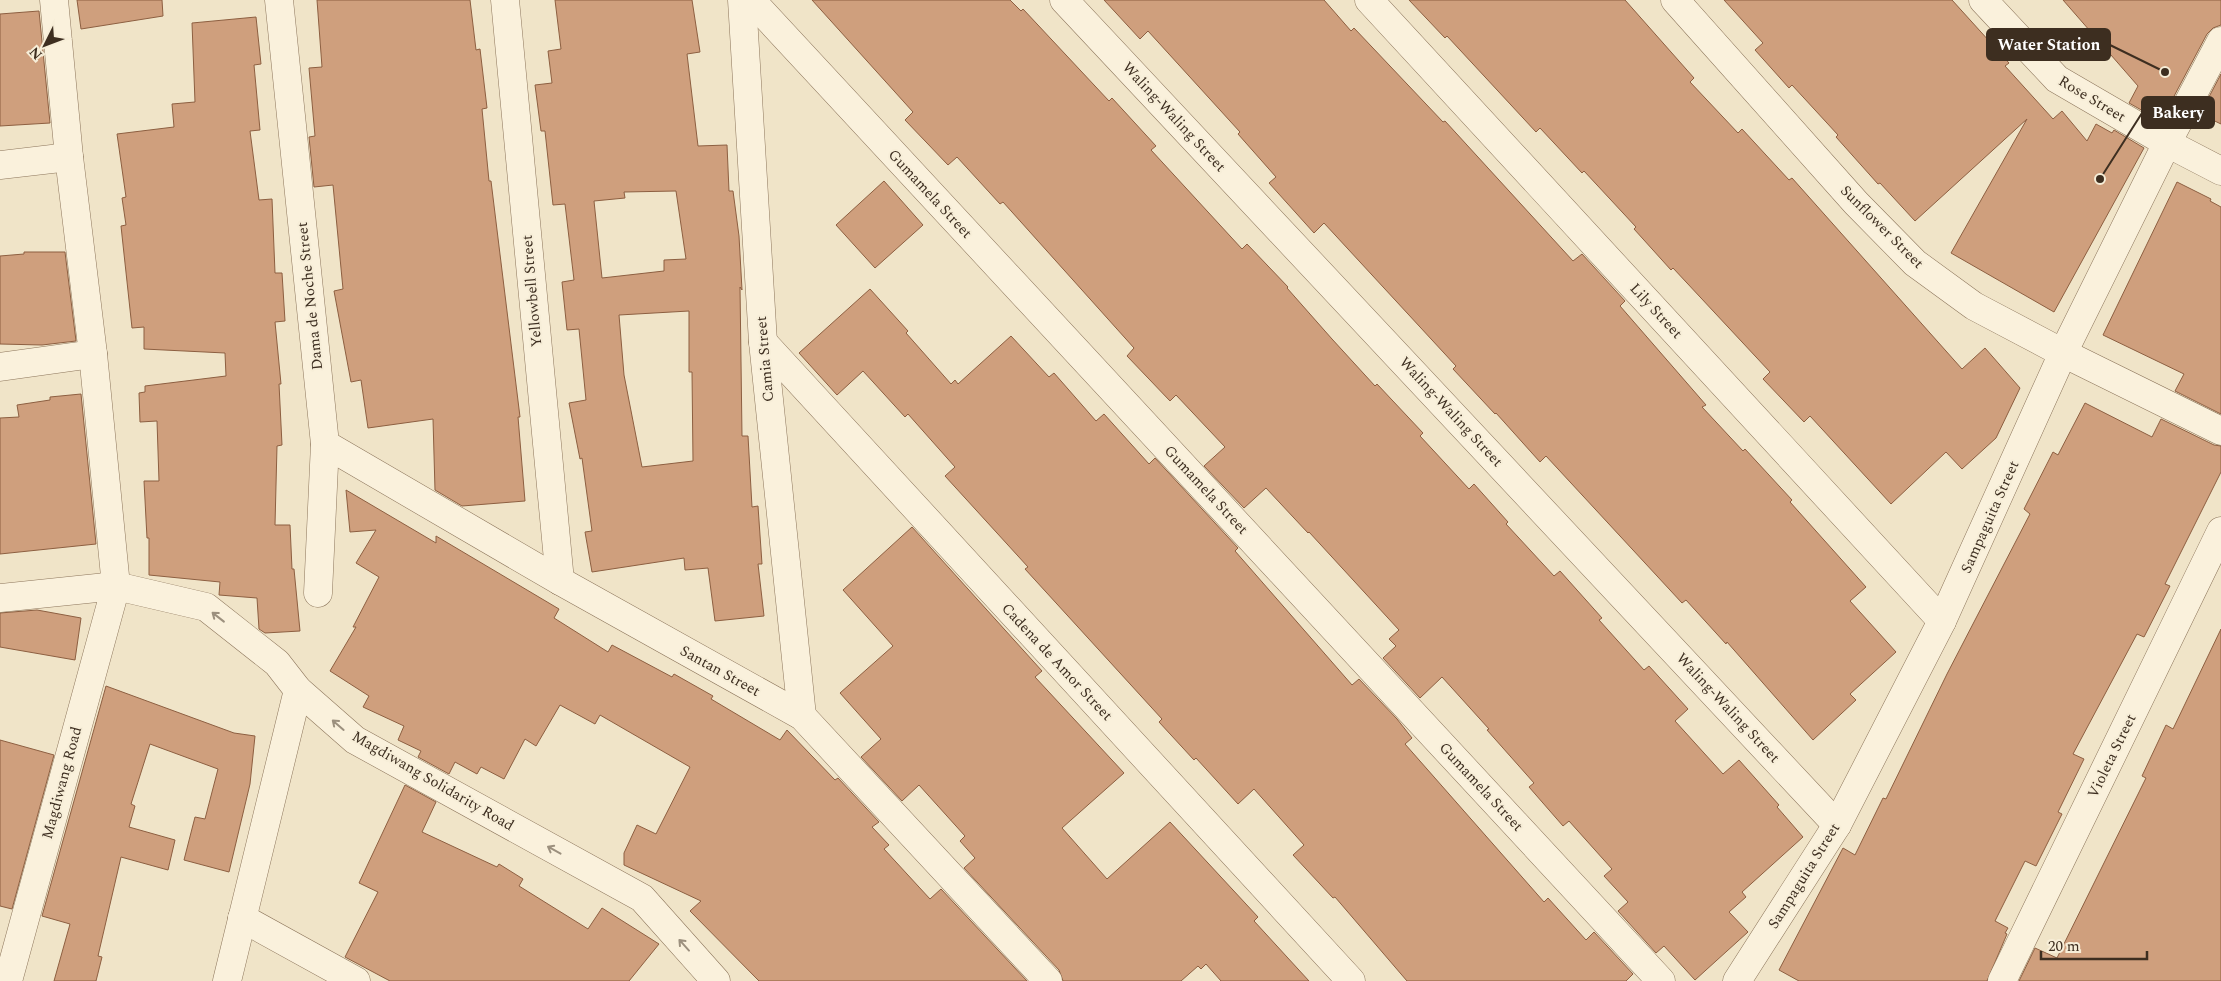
<svg xmlns="http://www.w3.org/2000/svg" width="2221" height="981" viewBox="0 0 2221 981" font-family="Spectral,serif">
<style>
.building{fill:#cf9f7d;stroke:#8d5f41;fill-rule:evenodd}
.lines{fill:none;stroke-linecap:round;stroke-linejoin:round}
.minor-casing{stroke:#8d765c;stroke-width:29}
.minor{stroke:#faf1dc;stroke-width:28}
.oneway{stroke:#9c907e}
.labels{text-anchor:middle;dominant-baseline:central;stroke-width:4;stroke-linejoin:round;paint-order:stroke}
.street-label{font-size:15px;fill:#3d2e20;stroke:#f7eed8}
.leader{fill:none;stroke:#3d2e20;stroke-width:2}
.callout-dot{fill:#3d2e20;stroke:#f7eed8;stroke-width:2}
.callout{fill:#3d2e20;stroke:#3d2e20;stroke-width:2}
.callout-label{font-size:16px;text-anchor:middle;font-weight:bold;fill:#fff}
</style>
<rect width="100%" height="100%" fill="#f0e4c8"/>
<!-- building -->
<g class="building">
<polygon points="77,0 162,0 163,16 81,29"/>
<polygon points="317,0 470,0 476,50 480,49 487,108 482,109 489,181 491,181 520,417 518,417 525,501 462,506 435,490 433,419 368,428 361,380 351,382 334,291 343,289 333,185 314,187 309,137 315,136 309,68 322,67"/>
<path d="M555 0H692L700 52 687 54 698 146 727 145 729 191H733L739 236 742 290 740 287 742 436H748L752 507 758 506 762 564H758L764 616 715 621 708 568 685 570 684 558 592 572 585 532 592 531 582 458 580 459 569 403 586 400 579 329 567 330 562 282 574 280 565 204 553 205 545 131H541L535 85 552 83 548 51 561 49ZM676 191 686 259 664 260V271L602 278 594 201 625 198 624 192ZM689 311V372H692L693 461 642 467 624 375 619 315Z"/>
<polygon points="812,0 1010,0 1021,11 1023,9 1109,101 1112,98 1156,146 1151,150 1242,249 1247,244 1288,287 1287,288 1332,339 1375,386 1377,384 1423,433 1420,436 1469,489 1474,484 1508,522 1506,524 1554,576 1560,571 1602,618 1599,620 1644,670 1649,666 1688,709 1675,721 1723,774 1739,760 1779,805 1777,807 1803,837 1742,892 1746,897 1729,912 1748,932 1695,980 1664,946 1656,953 1618,911 1628,902 1604,876 1612,869 1569,821 1563,826 1529,787 1534,783 1487,730 1489,729 1442,677 1420,698 1383,658 1396,646 1389,639 1399,630 1309,532 1308,533 1266,488 1244,508 1204,466 1225,447 1176,395 1170,401 1127,356 1134,348 1003,202 1000,204 957,157 948,165 905,120 913,112"/>
<polygon points="1104,0 1324,0 1351,31 1354,28 1443,122 1445,121 1573,261 1582,254 1625,301 1620,306 1706,405 1702,407 1743,451 1745,449 1792,500 1790,502 1866,587 1850,601 1896,652 1850,694 1856,700 1813,740 1727,642 1726,644 1686,600 1682,603 1546,456 1540,462 1496,413 1495,414 1453,369 1456,366 1324,223 1314,233 1269,183 1276,177 1238,134 1240,132 1148,31 1140,39"/>
<polygon points="1409,0 1625,0 1694,78 1690,82 1738,133 1742,129 1789,180 1792,178 1962,369 1985,348 2020,388 1996,438 1962,469 1946,452 1891,504 1810,416 1804,422 1763,379 1770,372 1673,268 1671,270 1634,229 1636,227 1584,171 1582,173 1540,128 1536,132 1447,36 1445,38"/>
<polygon points="1724,0 1952,0 2009,63 2005,66 2053,119 2062,111 2087,141 2096,124 2112,133 2114,130 2144,148 2054,312 1951,253 2027,119 1915,221 1880,183 1878,184 1836,137 1838,135 1792,85 1789,88 1755,50 1763,43"/>
<polygon points="2063,0 2221,0 2221,25 2213,28 2207,34 2172,100 2170,99 2159,120 2129,103 2138,86"/>
<polygon points="39,11 50,123 0,126 0,14"/>
<polygon points="256,17 261,64 254,65 260,130 250,131 259,200 272,199 275,273 282,273 285,321 275,322 281,384 279,384 282,445 277,446 275,525 290,525 292,569 294,569 300,631 265,633 259,629 257,598 219,595 220,582 149,575 149,538 147,538 144,481 159,481 157,421 140,422 139,393 145,392 145,386 226,376 225,353 144,349 144,327 132,328 121,226 126,225 122,198 126,197 117,134 174,127 172,104 195,102 192,23"/>
<polygon points="2221,74 2221,124 2200,114"/>
<polygon points="884,181 923,225 875,268 836,225"/>
<polygon points="2177,182 2211,199 2210,201 2221,207 2221,414 2175,391 2184,374 2103,335"/>
<polygon points="24,252 65,252 76,341 42,345 0,344 0,256 24,254"/>
<polygon points="870,289 908,331 906,333 951,384 955,380 958,384 1011,336 1049,377 1054,373 1096,421 1104,414 1149,464 1155,458 1238,548 1235,551 1352,685 1359,679 1397,719 1412,738 1405,744 1544,902 1548,898 1586,940 1594,932 1633,974 1626,981 1407,981 1335,897 1333,898 1293,855 1304,845 1254,789 1238,804 1196,758 1194,760 1159,722 1162,719 1025,569 1028,567 945,476 955,467 908,414 905,417 863,371 837,395 799,353"/>
<polygon points="81,394 96,544 0,554 0,418 19,417 17,405 50,400 50,397"/>
<polygon points="2085,403 2152,437 2161,419 2214,445 2221,446 2221,472 2165,584 2170,586 2144,637 2137,634 2073,754 2084,759 2058,812 2062,814 2036,866 2025,861 1995,921 2008,928 2005,933 2007,934 1987,981 1799,981 1779,970 1843,848 1855,855 1883,798 1886,799 1947,674 2030,514 2024,509 2053,452 2058,455"/>
<polygon points="346,490 436,543 436,536 559,609 554,618 608,652 612,645 672,677 674,674 713,696 711,699 780,740 787,730 835,780 838,778 879,822 872,827 889,845 884,849 930,899 941,889 1027,981 759,981 690,911 701,901 624,865 624,853 637,825 656,834 690,767 600,715 595,724 560,705 536,746 525,739 504,779 481,767 477,774 455,762 449,774 418,757 421,751 398,740 404,726 363,707 369,696 330,671 356,627 353,627 379,577 356,563 376,530 350,532"/>
<polygon points="912,527 1042,671 1035,677 1124,773 1062,828 1107,879 1170,822 1258,917 1254,921 1309,981 1221,981 1206,964 1201,969 1198,966 1181,981 1063,981 1059,970 964,868 975,858 960,841 965,836 919,785 902,801 861,757 881,739 840,693 893,646 843,590"/>
<polygon points="37,610 81,618 75,660 0,647 0,613"/>
<polygon points="2221,629 2221,981 2019,981 2035,948 2057,958 2146,778 2142,776 2166,725 2173,729"/>
<polygon points="106,686 234,733 255,736 250,784 229,872 184,860 195,817 205,819 218,769 150,744 131,804 135,806 129,827 175,840 168,870 121,857 98,956 102,957 96,981 54,981 70,924 42,916"/>
<polygon points="0,740 54,755 12,909 0,906"/>
<polygon points="405,785 436,802 422,832 497,867 499,864 523,879 519,886 588,929 602,908 659,944 629,981 390,981 345,957 378,892 359,883"/>
</g>
<g class="lines">
<!-- minor casing -->
<g class="minor-casing">
<g id="minor">
<polyline points="279,0 325,444 318,593"/>
<polyline points="505,0 560,581"/>
<polyline points="742,0 763,342 802,716"/>
<polyline points="751,0 1661,981"/>
<polyline points="1064,0 1837,825"/>
<polyline points="1369,0 1942,621"/>
<polyline points="1675,0 1856,203 1915,263 1974,306 2063,353 2221,431"/>
<polyline points="1983,0 2057,79 2167,143 2221,171"/>
<polyline points="0,165 69,157"/>
<polyline points="763,342 1351,981"/>
<polyline points="0,367 93,354"/>
<polyline points="325,444 560,581 802,716 1048,981"/>
<polyline points="0,598 116,586 206,607 277,663 298,690 355,740 642,898 716,981"/>
<polyline points="242,918 356,981"/>
<polyline points="8,981 116,586 93,354 69,157 54,0"/>
<polyline points="227,981 298,690"/>
<polyline points="1737,981 1837,825 1942,621 2063,353 2167,143 2221,41"/>
<polyline points="2002,981 2221,531"/>
</g>
</g>
<!-- minor -->
<use href="#minor" class="minor"/>
</g>
<!-- one-way arrows -->
<defs><path id="oneway-shaft" d="M-6 0H5M1.5-3L5.5 0L1.5 3" fill="none" stroke-width="1.6" stroke-linecap="round" stroke-linejoin="round" transform="scale(1.25)"/></defs>
<g class="oneway">
<use href="#oneway-shaft" transform="translate(218 617) rotate(-142)"/>
<use href="#oneway-shaft" transform="translate(338 725) rotate(-139)"/>
<use href="#oneway-shaft" transform="translate(554 850) rotate(-151)"/>
<use href="#oneway-shaft" transform="translate(684 945) rotate(-132)"/>
</g>
<g class="labels">
<!-- street labels -->
<g class="street-label">
<text transform="translate(2092 99) rotate(31)">Rose Street</text>
<text transform="translate(1174 117) rotate(47)">Waling-Waling Street</text>
<text transform="translate(930 194) rotate(47)">Gumamela Street</text>
<text transform="translate(1882 227) rotate(45)">Sunflower Street</text>
<text transform="translate(532 291) rotate(-95)">Yellowbell Street</text>
<text transform="translate(310 296) rotate(-96)">Dama de Noche Street</text>
<text transform="translate(1656 311) rotate(47)">Lily Street</text>
<text transform="translate(765 359) rotate(-95)">Camia Street</text>
<text transform="translate(1451 412) rotate(47)">Waling-Waling Street</text>
<text transform="translate(1206 490) rotate(47)">Gumamela Street</text>
<text transform="translate(1990 517) rotate(-66)">Sampaguita Street</text>
<text transform="translate(1057 662) rotate(47)">Cadena de Amor Street</text>
<text transform="translate(720 671) rotate(29)">Santan Street</text>
<text transform="translate(1728 708) rotate(47)">Waling-Waling Street</text>
<text transform="translate(2112 756) rotate(-64)">Violeta Street</text>
<text transform="translate(433 781) rotate(30)">Magdiwang Solidarity Road</text>
<text transform="translate(62 783) rotate(-75)">Magdiwang Road</text>
<text transform="translate(1481 787) rotate(47)">Gumamela Street</text>
<text transform="translate(1804 876) rotate(-58)">Sampaguita Street</text>
</g>
</g>
<!-- callouts -->
<path class="leader" d="M2165 72L2110 45M2100 179L2142 113"/>
<g class="callout-dot">
<circle cx="2165" cy="72" r="5"/>
<circle cx="2100" cy="179" r="5"/>
</g>
<g class="callout">
<rect x="1987" y="29" width="123" height="31" rx="5"/>
<rect x="2142" y="97" width="72" height="31" rx="5"/>
</g>
<g class="callout-label">
<text x="2049" y="50">Water Station</text>
<text x="2178" y="118">Bakery</text>
</g>
<!-- north arrow -->
<g transform="translate(45 45) rotate(228)" stroke="#f7eed8" stroke-width="4" paint-order="stroke">
<path d="M0-4L9 19L0 12L-9 19Z" fill="#3d2e20"/>
<text y="-8" font-size="14" font-weight="bold" text-anchor="middle" fill="#3d2e20">N</text>
</g>
<!-- scale -->
<path d="M2041 951v8h106v-8" fill="none" stroke="#3d2e20" stroke-width="2.5"/>
<text x="2048" y="951" font-size="15" fill="#3d2e20" stroke="#f7eed8" stroke-width="4" paint-order="stroke">20 m</text>
</svg>
